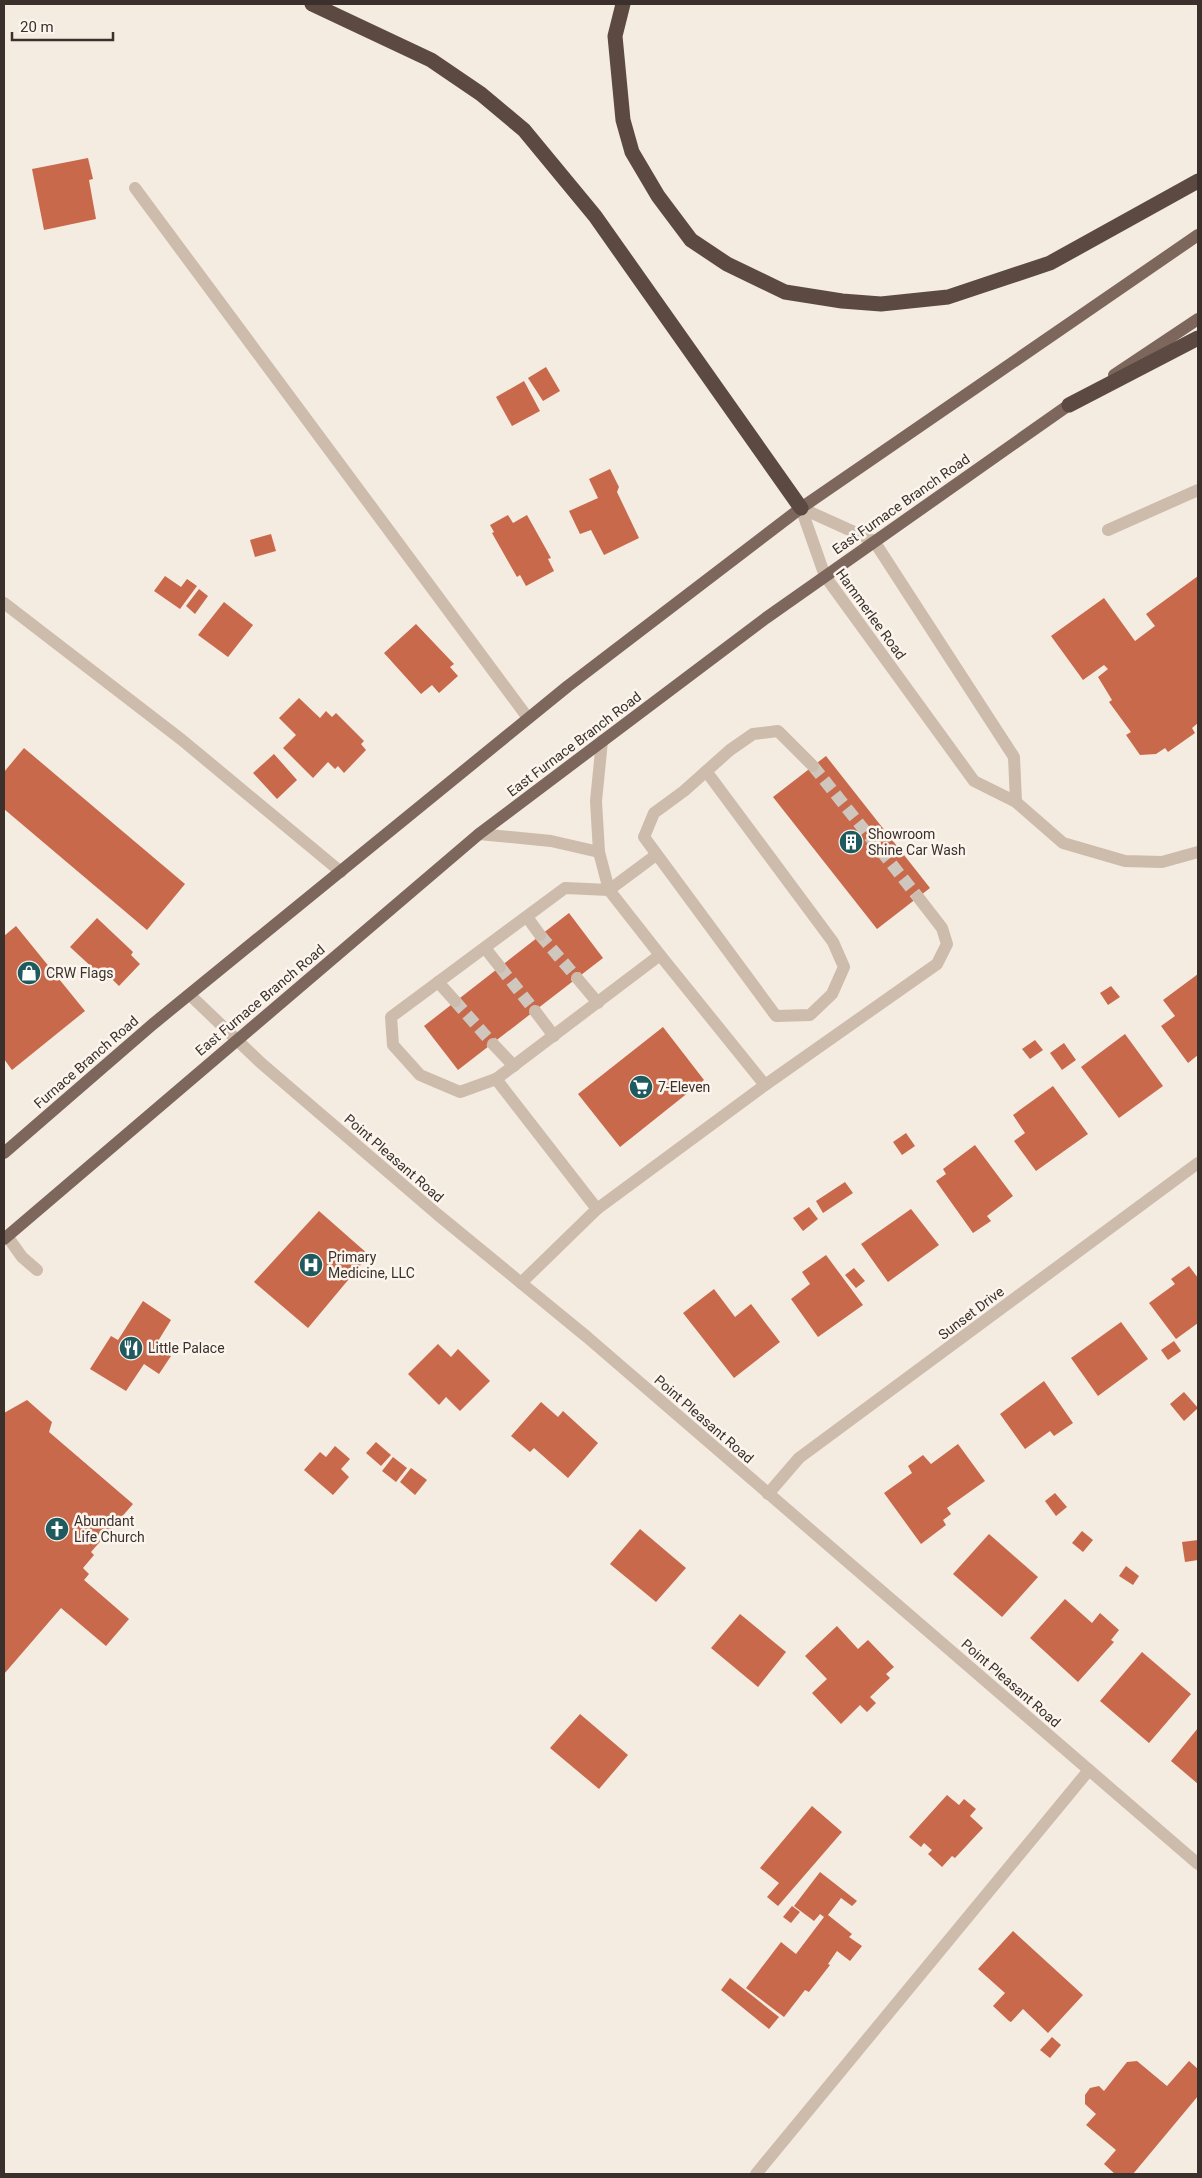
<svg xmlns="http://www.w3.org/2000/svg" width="1202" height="2178" viewBox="0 0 1202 2178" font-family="Roboto,sans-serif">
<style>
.building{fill:#c8694b}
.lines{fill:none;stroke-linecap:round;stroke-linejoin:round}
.minor-tunnel{stroke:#cfc6bd;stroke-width:12;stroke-dasharray:12 6;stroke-linecap:butt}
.minor{stroke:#cdbbac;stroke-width:12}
.major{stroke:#7d675c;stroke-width:12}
.highway{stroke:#5c4a42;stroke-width:15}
.labels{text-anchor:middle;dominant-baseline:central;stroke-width:5;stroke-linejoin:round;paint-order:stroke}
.street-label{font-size:14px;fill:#3b302b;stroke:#fbf5ee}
.poi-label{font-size:14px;fill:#3b302b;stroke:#fbf5ee;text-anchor:start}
</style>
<rect width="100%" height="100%" fill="#f4ebe1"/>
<!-- building -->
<g class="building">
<polygon points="88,158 93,179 89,180 96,219 44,230 32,169"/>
<polygon points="546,367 560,391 543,401 528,378"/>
<polygon points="524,381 540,411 512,426 496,397"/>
<polygon points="610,469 619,487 617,492 639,538 604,555 591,530 580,534 569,511 598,498 589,479"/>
<polygon points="508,515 513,523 527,515 551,558 548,559 554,571 526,586 520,575 517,577 492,533 494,532 490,525"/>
<polygon points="271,534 276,551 255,557 250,540"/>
<polygon points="165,576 181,587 187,579 197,586 180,609 154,591"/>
<polygon points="1198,576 1198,723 1192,728 1195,733 1168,752 1165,748 1156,754 1140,755 1126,735 1131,732 1109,702 1112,700 1098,677 1108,669 1104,665 1083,680 1051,636 1104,598 1135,641 1155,626 1146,614"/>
<polygon points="199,589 208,596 195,614 186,606"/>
<polygon points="224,602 253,625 228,657 198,635"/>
<polygon points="416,624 454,664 450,667 458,676 439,693 432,685 421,694 384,653"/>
<polygon points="299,698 320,718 326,711 332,717 336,713 364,741 361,744 366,750 344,773 338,766 335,769 328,762 313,778 283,748 296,735 279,718"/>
<polygon points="24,748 185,884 147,930 4,809 4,772"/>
<polygon points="274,754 297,780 277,799 253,773"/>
<polygon points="826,756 930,888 877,929 773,797"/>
<polygon points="569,913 603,958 458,1070 424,1026"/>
<polygon points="97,918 133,952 131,955 140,964 119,986 110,977 107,981 70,947"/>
<polygon points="16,926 85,1011 12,1070 4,1059 4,936"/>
<polygon points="1198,974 1198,1055 1188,1063 1161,1026 1175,1016 1163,1000"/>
<polygon points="1111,986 1120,997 1108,1005 1100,993"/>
<polygon points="663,1027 704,1080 620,1147 578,1094"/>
<polygon points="1125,1034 1163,1086 1119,1118 1081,1067"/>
<polygon points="1035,1040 1043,1050 1030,1059 1022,1049"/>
<polygon points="1064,1043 1076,1060 1062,1070 1050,1053"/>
<polygon points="1053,1086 1088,1134 1036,1171 1014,1141 1025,1133 1013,1115"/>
<polygon points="906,1133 915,1146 902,1155 893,1142"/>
<polygon points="975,1145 1013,1196 987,1216 991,1221 973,1233 936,1181 946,1174 943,1169"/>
<polygon points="845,1182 853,1193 823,1213 816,1201"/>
<polygon points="809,1207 818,1219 803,1231 793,1218"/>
<polygon points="911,1209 939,1245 888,1282 861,1244"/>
<polygon points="319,1211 369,1255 308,1328 254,1282"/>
<polygon points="826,1255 863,1305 818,1337 791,1299 810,1284 802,1272"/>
<polygon points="1189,1266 1198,1278 1198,1323 1176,1339 1149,1303 1175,1284 1171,1279"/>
<polygon points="854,1268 865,1281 856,1288 845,1275"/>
<polygon points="714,1289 735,1317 751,1304 780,1342 734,1378 683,1313"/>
<polygon points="143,1301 171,1320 155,1346 171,1356 159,1374 144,1364 126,1391 90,1369 111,1336 118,1340"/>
<polygon points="1121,1322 1148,1359 1098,1396 1071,1358"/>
<polygon points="1174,1341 1181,1351 1168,1360 1161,1350"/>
<polygon points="438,1344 451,1357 458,1349 490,1381 460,1411 446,1397 439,1405 408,1374"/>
<polygon points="1044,1381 1073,1423 1054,1436 1050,1431 1025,1449 1000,1414"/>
<polygon points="1184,1392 1198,1408 1184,1421 1170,1404"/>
<polygon points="27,1400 52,1422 49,1432 133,1504 91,1552 94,1555 83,1568 89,1574 84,1580 129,1619 106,1646 61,1608 4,1674 4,1413"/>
<polygon points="541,1402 558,1417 563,1411 598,1443 568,1478 534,1448 530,1452 511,1436"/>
<polygon points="376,1442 391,1455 381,1466 366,1453"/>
<polygon points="958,1444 985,1481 947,1508 951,1514 943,1520 946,1525 921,1544 884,1493 912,1473 908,1466 923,1455 931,1464"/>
<polygon points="335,1446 350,1459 341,1469 349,1477 333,1495 304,1470 320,1452 326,1457"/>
<polygon points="393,1457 407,1468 396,1482 382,1471"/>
<polygon points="411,1468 427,1480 415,1495 400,1482"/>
<polygon points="1055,1493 1067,1507 1056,1516 1045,1501"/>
<polygon points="640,1529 686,1568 656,1602 610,1564"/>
<polygon points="1082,1531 1093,1540 1083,1552 1072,1543"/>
<polygon points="989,1534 1038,1577 1002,1617 953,1574"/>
<polygon points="1198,1540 1198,1560 1185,1562 1182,1542"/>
<polygon points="1126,1566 1139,1576 1133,1585 1119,1576"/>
<polygon points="1065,1599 1092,1623 1100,1613 1119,1630 1111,1640 1114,1642 1078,1682 1030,1638"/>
<polygon points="740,1614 786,1652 758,1687 711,1648"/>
<polygon points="837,1626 858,1649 868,1640 894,1667 886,1674 890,1678 870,1697 876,1703 867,1712 860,1705 841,1724 812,1693 827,1679 805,1656"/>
<polygon points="1142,1652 1191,1694 1149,1743 1100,1701"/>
<polygon points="580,1714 628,1755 599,1789 550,1748"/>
<polygon points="1198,1728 1198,1784 1171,1761"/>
<polygon points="947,1795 959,1805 964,1799 976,1809 970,1816 983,1828 955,1858 952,1856 942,1867 928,1854 932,1850 924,1843 921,1847 909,1837"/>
<polygon points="812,1806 842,1832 778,1906 767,1897 779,1883 760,1868"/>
<polygon points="820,1872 857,1901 852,1906 841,1898 828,1915 852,1934 849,1937 862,1946 850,1961 837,1951 828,1964 830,1965 809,1992 805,1990 784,2017 746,1988 781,1942 796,1954 824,1917 820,1914 814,1921 794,1906"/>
<polygon points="792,1906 800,1912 791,1923 783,1917"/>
<polygon points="1013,1931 1083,1995 1048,2033 1023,2009 1011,2022 1009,2021 993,2006 1005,1993 978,1969"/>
<polygon points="730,1978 779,2017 769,2029 721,1990"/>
<polygon points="1052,2037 1061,2045 1050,2058 1040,2050"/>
<polygon points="1137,2061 1167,2086 1189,2061 1198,2069 1198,2096 1133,2174 1115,2174 1104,2164 1116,2150 1086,2125 1096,2114 1085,2104 1085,2095 1090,2088 1099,2086 1104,2091 1127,2062"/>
</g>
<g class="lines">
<!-- minor-tunnel -->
<g class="minor-tunnel">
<polyline points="813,766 918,897"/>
<polyline points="540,935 577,978"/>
<polyline points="500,967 535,1011"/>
<polyline points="455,1001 493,1044"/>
</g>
<!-- minor -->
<g class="minor">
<polyline points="135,188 528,718"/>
<polyline points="801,508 825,576 974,781 1016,802 1063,843 1125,861 1162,862 1198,852"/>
<polyline points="801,508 874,541 1014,757 1016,802"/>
<polyline points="1108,530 1198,490"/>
<polyline points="4,603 182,740 341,872"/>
<polyline points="706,771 833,942 844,967 832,994 810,1015 776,1016 644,837 654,813 684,791 730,750 753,734 778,731 813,766"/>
<polyline points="479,834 551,841 599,852"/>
<polyline points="527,917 540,935"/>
<polyline points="485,948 500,967"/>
<polyline points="660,955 765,1085"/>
<polyline points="577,978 598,1003"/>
<polyline points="438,982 455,1001"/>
<polyline points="191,996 261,1063 437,1214 587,1337 1198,1864"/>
<polyline points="535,1011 554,1036"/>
<polyline points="493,1044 514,1066"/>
<polyline points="496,1079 460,1092 420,1075 393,1045 391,1017 565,888 609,890 656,855"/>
<polyline points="597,1209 765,1085 937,964 947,944 942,928 918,897"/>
<polyline points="7,1236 22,1257 37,1270"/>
<polyline points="521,1283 597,1209 496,1079 660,955 609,890 599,852 596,801 602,741"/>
<polyline points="768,1494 799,1458 1198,1163"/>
<polyline points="756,2174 1089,1770"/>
</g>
<!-- major -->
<g class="major">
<polyline points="1114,375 1198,319"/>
<polyline points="4,1153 153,1024 568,686 801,508 1198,235"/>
<polyline points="4,1239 479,834 766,618 1076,400"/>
</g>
<!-- highway -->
<g class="highway">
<polyline points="312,4 431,60 481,94 524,130 595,216 801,508"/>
<polyline points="623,4 615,36 623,120 632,152 658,196 691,240 727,264 785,292 842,301 881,304 948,297 1050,263 1198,181"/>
<polyline points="1069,405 1198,338"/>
</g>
</g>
<!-- icons -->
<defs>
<g id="building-disc" transform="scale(1.25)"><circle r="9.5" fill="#1f5a5e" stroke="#fbf5ee"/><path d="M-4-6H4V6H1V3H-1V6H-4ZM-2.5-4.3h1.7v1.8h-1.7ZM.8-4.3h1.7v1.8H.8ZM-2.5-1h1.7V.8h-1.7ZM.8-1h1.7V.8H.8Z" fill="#fff"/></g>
<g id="shop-disc" transform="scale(1.25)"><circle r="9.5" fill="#1f5a5e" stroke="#fbf5ee"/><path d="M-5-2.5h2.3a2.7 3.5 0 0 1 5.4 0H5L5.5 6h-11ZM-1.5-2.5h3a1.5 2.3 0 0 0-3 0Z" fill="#fff"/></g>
<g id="supermarket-disc" transform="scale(1.25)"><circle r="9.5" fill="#1f5a5e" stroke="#fbf5ee"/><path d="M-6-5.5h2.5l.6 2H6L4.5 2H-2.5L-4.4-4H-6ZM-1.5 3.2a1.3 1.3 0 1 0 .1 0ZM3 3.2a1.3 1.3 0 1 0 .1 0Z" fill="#fff"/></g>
<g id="hospital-disc" transform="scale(1.25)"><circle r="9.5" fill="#1f5a5e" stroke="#fbf5ee"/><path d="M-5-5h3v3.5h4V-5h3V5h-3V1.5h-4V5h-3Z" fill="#fff"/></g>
<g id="restaurant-disc" transform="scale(1.25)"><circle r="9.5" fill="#1f5a5e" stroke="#fbf5ee"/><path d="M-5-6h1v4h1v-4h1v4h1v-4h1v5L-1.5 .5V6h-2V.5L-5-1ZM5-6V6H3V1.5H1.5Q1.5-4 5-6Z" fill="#fff"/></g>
<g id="church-disc" transform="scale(1.25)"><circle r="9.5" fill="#1f5a5e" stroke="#fbf5ee"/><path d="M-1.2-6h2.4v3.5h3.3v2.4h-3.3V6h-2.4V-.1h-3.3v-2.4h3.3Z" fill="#fff"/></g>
</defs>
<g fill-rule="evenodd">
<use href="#building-disc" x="851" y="842"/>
<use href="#shop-disc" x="29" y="973"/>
<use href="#supermarket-disc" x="641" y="1087"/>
<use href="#hospital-disc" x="311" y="1265"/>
<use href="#restaurant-disc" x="131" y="1348"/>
<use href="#church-disc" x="57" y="1529"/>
</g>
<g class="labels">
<!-- street labels -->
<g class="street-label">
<text transform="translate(901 504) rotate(-35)">East Furnace Branch Road</text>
<text transform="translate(871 614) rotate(54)">Hammerlee Road</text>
<text transform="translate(574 744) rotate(-37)">East Furnace Branch Road</text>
<text transform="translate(260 1000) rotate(-40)">East Furnace Branch Road</text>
<text transform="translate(86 1062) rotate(-41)">Furnace Branch Road</text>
<text transform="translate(394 1158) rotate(41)">Point Pleasant Road</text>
<text transform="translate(971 1313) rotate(-37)">Sunset Drive</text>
<text transform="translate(704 1419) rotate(41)">Point Pleasant Road</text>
<text transform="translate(1011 1683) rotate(41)">Point Pleasant Road</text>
</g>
<!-- poi labels -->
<g class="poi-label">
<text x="868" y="834">Showroom<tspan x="868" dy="16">Shine Car Wash</tspan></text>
<text x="46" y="973">CRW Flags</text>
<text x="658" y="1087">7-Eleven</text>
<text x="328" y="1257">Primary<tspan x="328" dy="16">Medicine, LLC</tspan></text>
<text x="148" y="1348">Little Palace</text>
<text x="74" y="1521">Abundant<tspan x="74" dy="16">Life Church</tspan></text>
</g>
</g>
<!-- border -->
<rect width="1202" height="2178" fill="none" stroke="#3b302b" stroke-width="10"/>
<!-- scale -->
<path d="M12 32v8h101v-8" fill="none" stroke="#3b302b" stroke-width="2.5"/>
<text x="20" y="32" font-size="15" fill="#3b302b" stroke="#fbf5ee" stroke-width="4" paint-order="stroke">20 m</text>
</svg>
